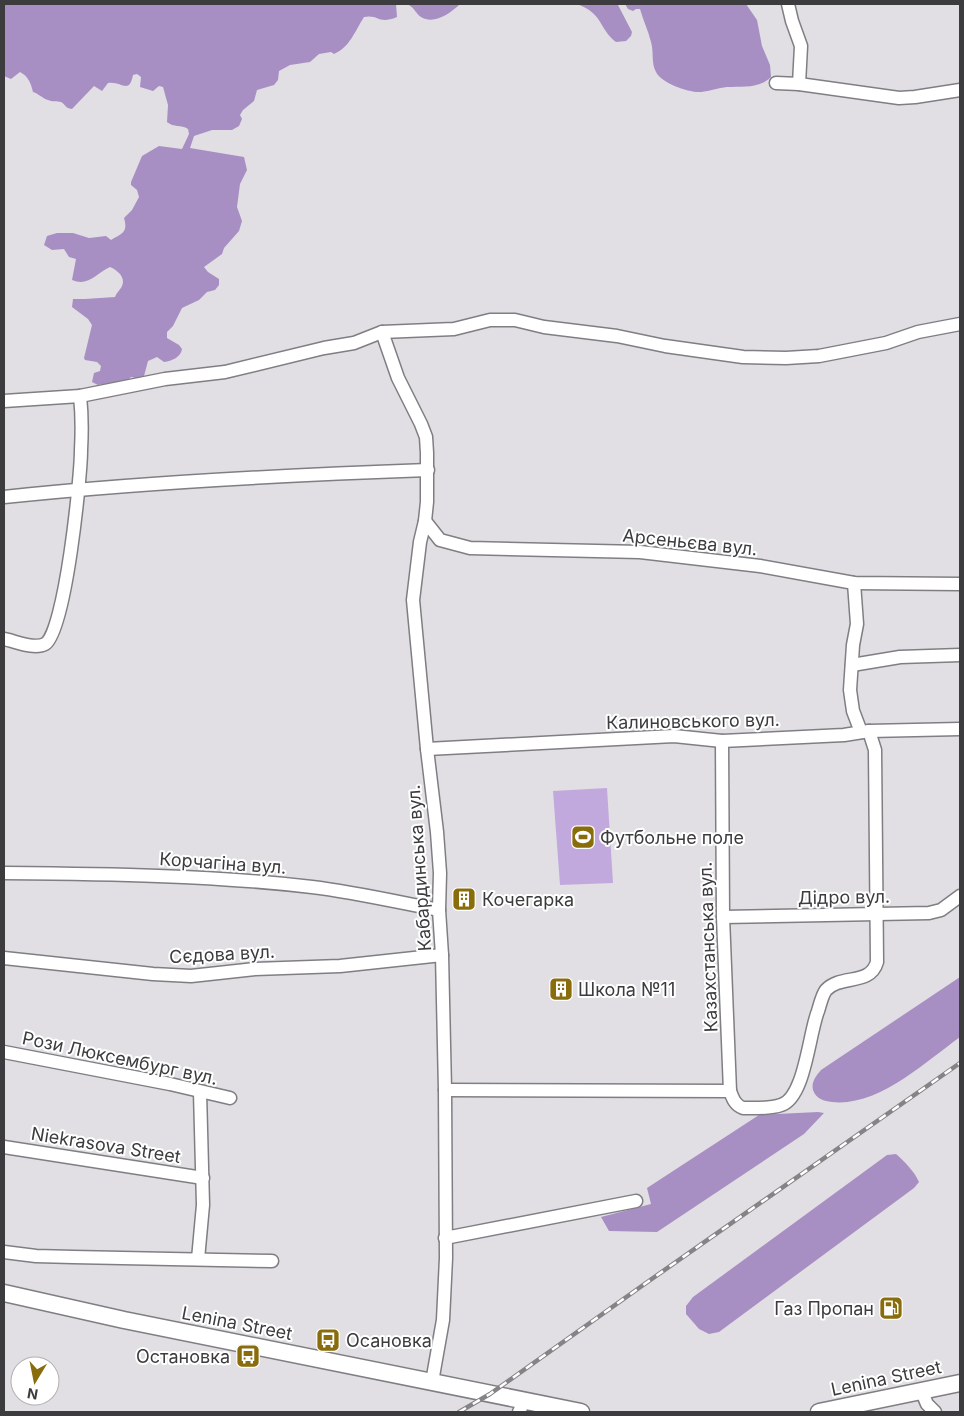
<svg xmlns="http://www.w3.org/2000/svg" width="964" height="1416" viewBox="0 0 964 1416" font-family="Inter,sans-serif">
<style>
.green{fill:#c1a9de}
.forest{fill:#a78fc3}
.lines{fill:none;stroke-linecap:round;stroke-linejoin:round}
.minor-casing{stroke:#807e82;stroke-width:15}
.major-casing{stroke:#807e82;stroke-width:19}
.minor{stroke:#fff;stroke-width:12}
.major{stroke:#fff;stroke-width:16}
.rail-casing{stroke:#858386;stroke-width:4.5}
.rail{stroke:#fff;stroke-width:2.5;stroke-dasharray:8;stroke-linecap:butt}
.labels{text-anchor:middle;dominant-baseline:central;stroke-width:4;stroke-linejoin:round;paint-order:stroke}
.street-label{font-size:18px;fill:#3c3b3d;stroke:#fff}
.poi-label{font-size:18px;fill:#3c3b3d;stroke:#fff;text-anchor:start}
</style>
<rect width="100%" height="100%" fill="#e1dfe3"/>
<!-- green -->
<polygon class="green" points="607,788 613,883 560,885 553,791"/>
<!-- forest -->
<g class="forest">
<path d="M4 4H396L397 17C378 25 379 14 364 17 355 31 350 47 334 54L331 52 319 54 310 62 290 65 279 71 278 80 274 85 257 90 254 101 243 110 240 115 242 119 239 126 232 130H212L194 136 190 148 244 157 247 170 240 184 237 207 242 221 239 231 224 248 222 254 204 267 208 272 219 279V285L215 290 207 292 199 300 182 308 173 326 167 332V338L179 345 182 349C181 357 172 361 164 362L157 357 148 361 144 376 136 378 131 377C128 379 128 382 125 384 122 387 107 382 98 385L92 382 94 373 100 371 101 366 97 362 85 360 84 358 92 325 88 319 72 307 73 299H85L115 297C117 292 120 290 122 286 126 277 117 270 110 267 97 273 88 287 72 280L76 259 69 257 64 249 52 250 44 245 47 236 57 233H73L89 238 106 236 111 240C123 233 128 232 124 218L132 210 139 197 137 190 131 185V182L142 156 159 146 182 149 189 134 188 129C181 124 174 128 167 122L168 105 163 87 159 86 153 91 140 87 141 77 137 74 133 75C129 95 122 81 108 83L102 91 94 86 72 109C65 108 66 105 61 102 57 101 52 102 48 100 42 98 39 94 33 92 31 83 28 76 20 72L11 79 4 76Z"/>
<path d="M407 4H460C451 13 434 25 421 17 416 14 415 8 407 4Z"/>
<path d="M577 4H621L618 5 632 32 631 36 626 41 616 42C598 28 604 14 577 4Z"/>
<path d="M625 4H746L757 20 762 46 770 65 771 77C759 89 742 86 727 87 718 88 710 91 701 92 689 93 661 83 656 72 651 63 654 52 651 42 648 30 643 20 640 9H636L633 11 628 9Z"/>
<path d="M960 977V1037C924 1063 878 1107 832 1102 824 1101 816 1099 813 1090 811 1082 816 1076 821 1070Z"/>
<polygon points="818,1112 824,1113 804,1134 657,1232 609,1231 601,1217 651,1204 647,1188 759,1115"/>
<path d="M896 1154C905 1162 914 1171 919 1182L914 1188 719 1332 709 1334 699 1329 686 1314V1306L693 1297 887 1155Z"/>
</g>
<g class="lines">
<!-- minor casing -->
<g class="minor-casing">
<g id="minor">
<polyline points="788,4 792,21 801,46 799,84"/>
<polyline points="776,83 799,84 899,98 915,97 960,90"/>
<polyline points="382,332 398,378 421,424 426,437 427,453 427,502 425,521 420,542 413,600 427,749 437,832 440,873 439,910 442,955 445,1090 446,1258 443,1320 432,1382"/>
<polyline points="4,401 80,396 165,379 225,372 324,348 354,343 382,332 454,329 490,320 515,320 544,327 617,336 665,346 743,357 786,358 819,356 886,343 918,332 960,324"/>
<path d="M4 497C145 482 286 475 428 470"/>
<polyline points="425,521 440,540 470,548 640,552 760,566 854,583 960,584"/>
<polyline points="854,583 857,624 853,645 850,690 853,711 861,732"/>
<path d="M4 639C15 641 34 650 45 644 65 633 81 477 81 450 82 432 82 414 80 396"/>
<polyline points="852,665 900,657 960,655"/>
<polyline points="722,741 723,917 730,1091"/>
<polyline points="427,749 674,736 722,741 844,735 869,731 960,729"/>
<path d="M4 873C106 874 209 875 312 887 354 892 397 902 439 910"/>
<polyline points="723,917 929,913 941,910 960,896"/>
<polyline points="4,958 153,974 191,976 255,969 340,966 442,955"/>
<polyline points="4,1052 170,1084 230,1098"/>
<path d="M445 1090 730 1091C733 1099 735 1105 743 1108 755 1108 770 1109 781 1105 805 1098 809 1033 818 1011 820 1005 822 995 826 990 841 974 870 986 877 962L875 750 869 731"/>
<polyline points="4,1147 203,1178"/>
<polyline points="445,1238 636,1201"/>
<polyline points="4,1252 36,1256 73,1257 272,1261"/>
<polyline points="198,1259 203,1205 200,1092"/>
<polyline points="922,1392 927,1404 935,1412"/>
<polyline points="519,1412 524,1401"/>
</g>
</g>
<!-- major casing -->
<g class="major-casing">
<g id="major">
<polyline points="4,1293 124,1320 581,1412"/>
<polyline points="819,1412 960,1383"/>
</g>
</g>
<!-- minor -->
<use href="#minor" class="minor"/>
<!-- major -->
<use href="#major" class="major"/>
<!-- rail casing -->
<g class="rail-casing">
<polyline id="rail" points="459,1412 490,1394 646,1283 960,1063"/>
</g>
<!-- rail -->
<use href="#rail" class="rail"/>
</g>
<!-- icons -->
<defs>
<g id="stadium-square" transform="scale(1.25)"><rect x="-9" y="-9" width="18" height="18" rx="4" fill="#896d0d" stroke="#fff"/><path d="M0-5a6.5 5 0 1 0 0 10a6.5 5 0 1 0 0-10ZM-3.5-1.8h7v3.6h-7Z" fill="#fff"/></g>
<g id="building-square" transform="scale(1.25)"><rect x="-9" y="-9" width="18" height="18" rx="4" fill="#896d0d" stroke="#fff"/><path d="M-4-6H4V6H1V3H-1V6H-4ZM-2.5-4.3h1.7v1.8h-1.7ZM.8-4.3h1.7v1.8H.8ZM-2.5-1h1.7V.8h-1.7ZM.8-1h1.7V.8H.8Z" fill="#fff"/></g>
<g id="fuel-square" transform="scale(1.25)"><rect x="-9" y="-9" width="18" height="18" rx="4" fill="#896d0d" stroke="#fff"/><path d="M-5.5-6h7V0h2V4h1.3V-2.5L3-4.5l.8-.8L6-3V5H2.5V1h-1V6h-7ZM-4.2-4.7v3.2H.2V-4.7Z" fill="#fff"/></g>
<g id="bus-square" transform="scale(1.25)"><rect x="-9" y="-9" width="18" height="18" rx="4" fill="#896d0d" stroke="#fff"/><path d="M-5-6H5V4H4V6H2V4H-2V6H-4V4H-5ZM-3.5-4V0h7V-4ZM-3.5 1.2v1.5H-2V1.2ZM2 1.2v1.5H3.5V1.2Z" fill="#fff"/></g>
</defs>
<g fill-rule="evenodd">
<use href="#stadium-square" x="583" y="837"/>
<use href="#building-square" x="464" y="899"/>
<use href="#building-square" x="561" y="989"/>
<use href="#fuel-square" x="891" y="1308"/>
<use href="#bus-square" x="328" y="1340"/>
<use href="#bus-square" x="248" y="1356"/>
</g>
<g class="labels">
<!-- street labels -->
<g class="street-label">
<text transform="translate(690 542) rotate(6)">Арсеньєва вул.</text>
<text transform="translate(693 721) rotate(-1)">Калиновського вул.</text>
<text transform="translate(223 863) rotate(4)">Корчагіна вул.</text>
<text transform="translate(419 868) rotate(-94)">Кабардинська вул.</text>
<text transform="translate(844 897) rotate(-1)">Дідро вул.</text>
<text transform="translate(708 947) rotate(-92)">Казахстанська вул.</text>
<text transform="translate(222 954) rotate(-3)">Сєдова вул.</text>
<text transform="translate(120 1058) rotate(12)">Рози Люксембург вул.</text>
<text transform="translate(106 1145) rotate(9)">Niekrasova Street</text>
<text transform="translate(237 1323) rotate(11)">Lenina Street</text>
<text transform="translate(886 1378) rotate(-12)">Lenina Street</text>
</g>
<!-- poi labels -->
<g class="poi-label">
<text x="600" y="837">Футбольне поле</text>
<text x="482" y="899">Кочегарка</text>
<text x="578" y="989">Школа №11</text>
<text x="874" y="1308" text-anchor="end">Газ Пропан</text>
<text x="346" y="1340">Осановка</text>
<text x="230" y="1356" text-anchor="end">Остановка</text>
</g>
</g>
<!-- border -->
<rect width="964" height="1416" fill="none" stroke="#3c3b3d" stroke-width="10"/>
<!-- north arrow -->
<g transform="translate(35 1381) rotate(190)"><circle r="24" fill="#ffffff" stroke="#b1b1b1"/>
<path d="M0-4L9 19L0 12L-9 19Z" fill="#896d0d"/>
<text y="-8" font-size="14" font-weight="bold" text-anchor="middle" fill="#3c3b3d">N</text>
</g>
</svg>
